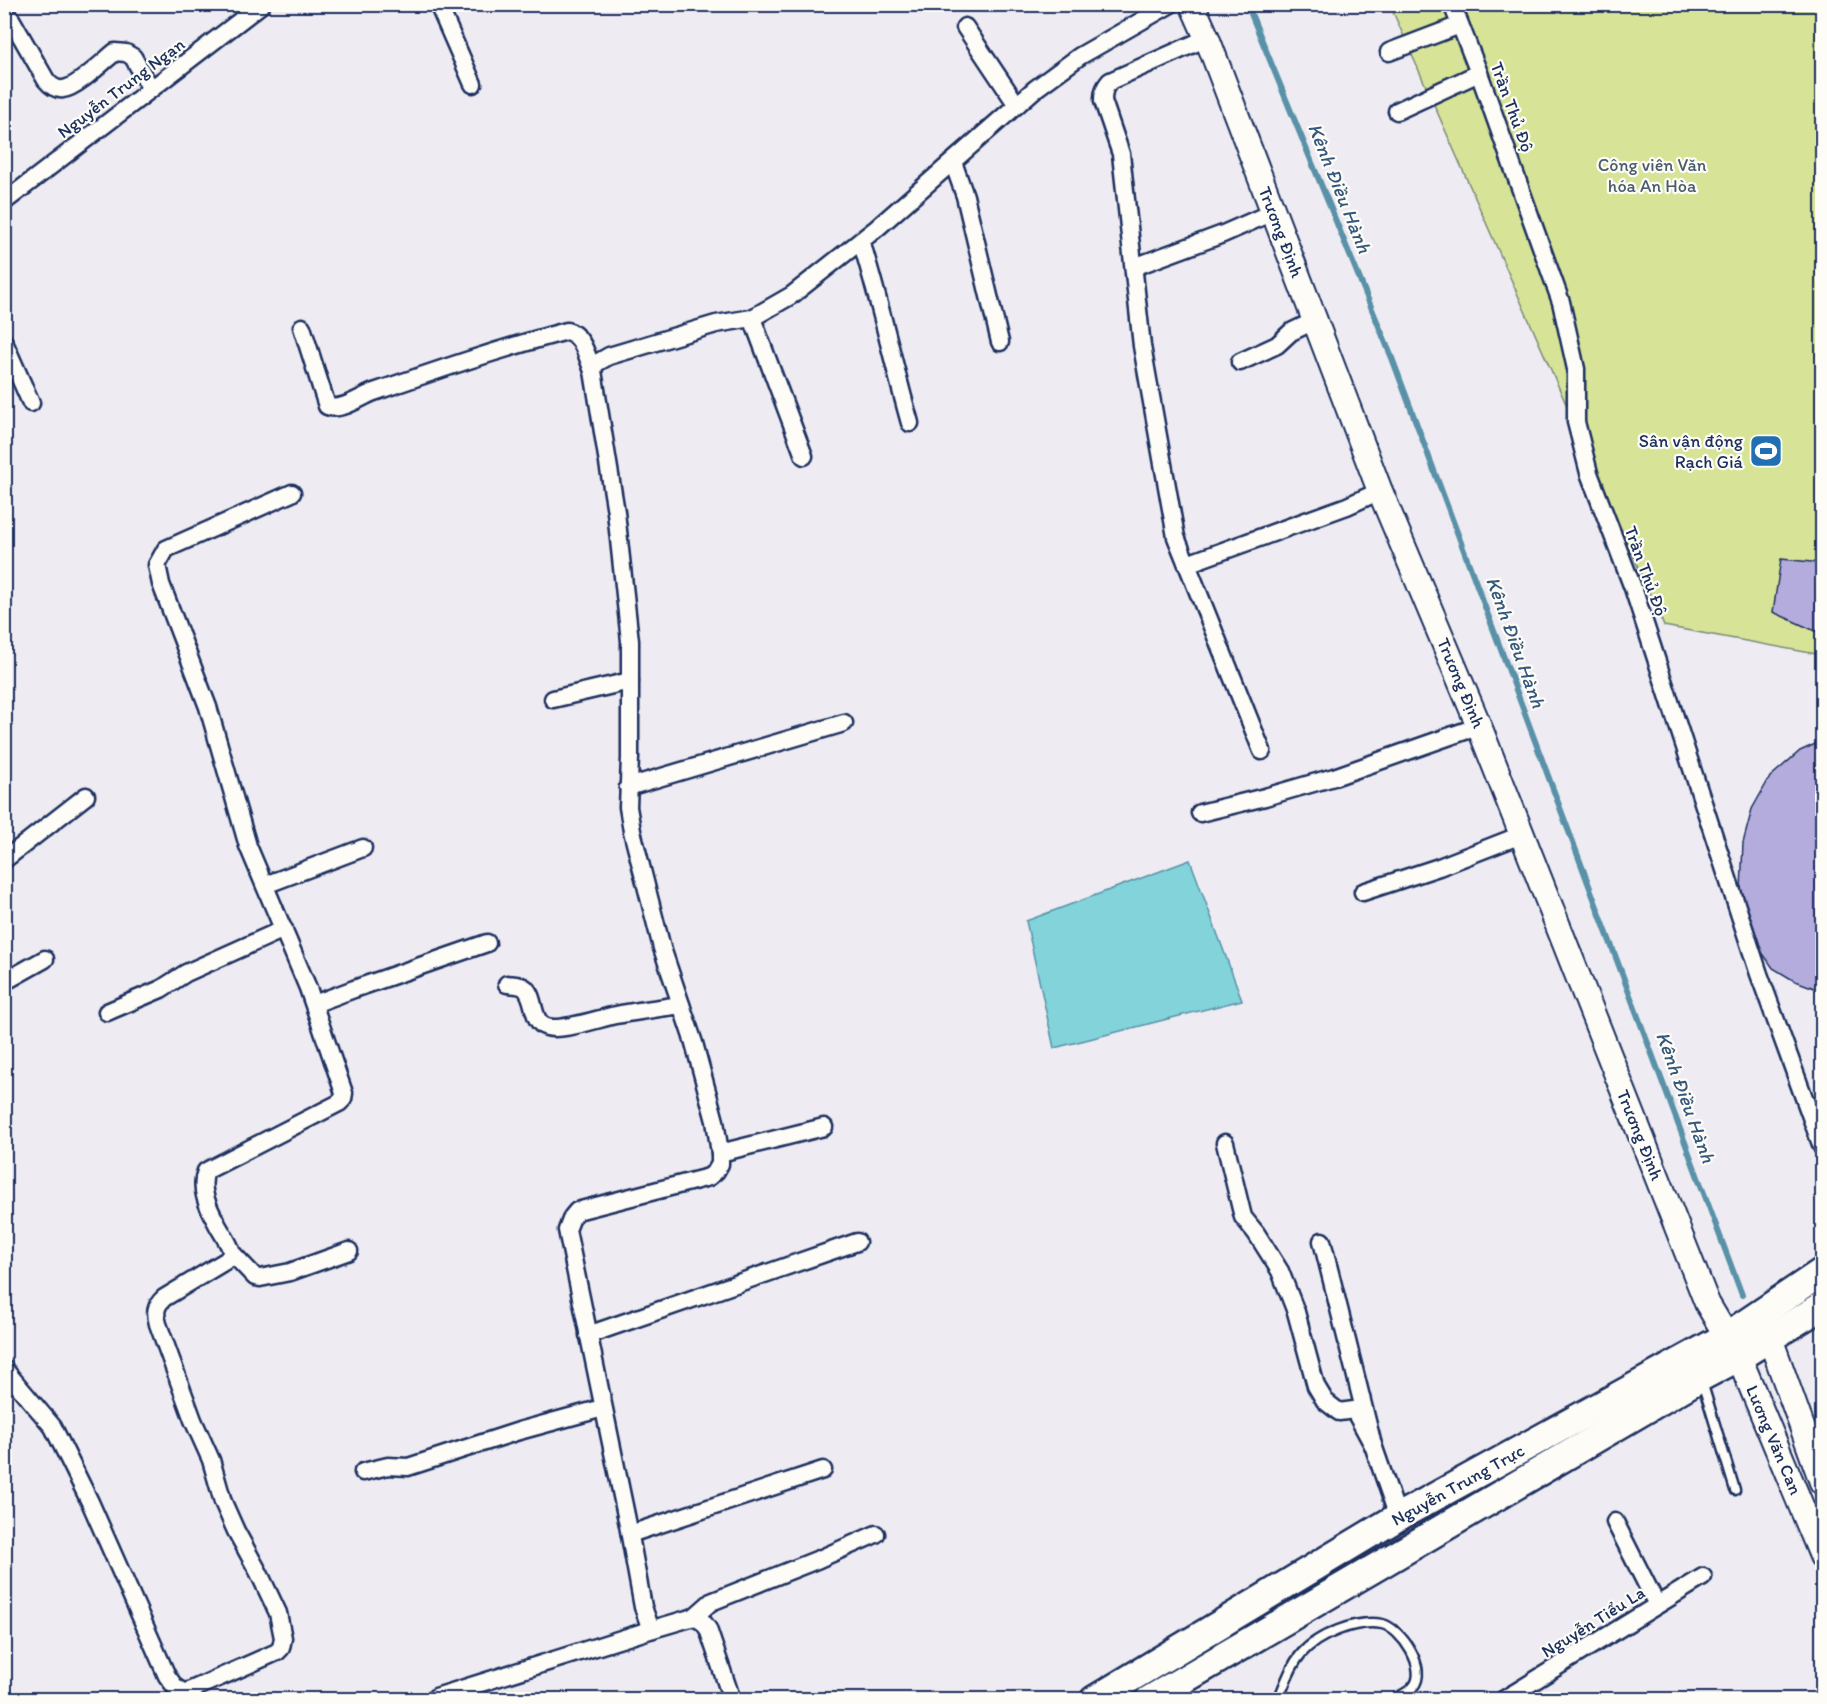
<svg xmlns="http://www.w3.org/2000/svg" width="1827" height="1704" viewBox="0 0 1827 1704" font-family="Itim,sans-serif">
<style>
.green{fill:#d7e497;stroke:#798a7a;stroke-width:1.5}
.water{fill:#82d3da;stroke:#5991a8;stroke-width:1.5}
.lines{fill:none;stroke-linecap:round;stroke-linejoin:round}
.stream{stroke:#5991a8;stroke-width:6}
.building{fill:#b4acdd;stroke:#1b2f5e;stroke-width:1.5}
.lane-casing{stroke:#1b2f5e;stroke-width:13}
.street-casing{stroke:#1b2f5e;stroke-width:21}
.secondary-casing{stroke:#1b2f5e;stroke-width:28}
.primary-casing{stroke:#1b2f5e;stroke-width:32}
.lane{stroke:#fdfcf7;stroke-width:8}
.street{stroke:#fdfcf7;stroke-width:16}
.secondary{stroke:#fdfcf7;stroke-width:24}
.primary{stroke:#fdfcf7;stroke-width:27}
.labels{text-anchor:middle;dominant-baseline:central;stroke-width:4.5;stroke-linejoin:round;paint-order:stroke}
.street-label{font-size:18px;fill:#1b2f5e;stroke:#fdfcf7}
.park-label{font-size:18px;fill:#4a5c6c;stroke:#fdfcf7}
.poi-label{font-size:18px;fill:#1b2f5e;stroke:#fdfcf7;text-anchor:end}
.water-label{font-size:20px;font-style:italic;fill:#35587d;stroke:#fdfcf7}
</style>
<rect width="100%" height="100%" fill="#eeecf2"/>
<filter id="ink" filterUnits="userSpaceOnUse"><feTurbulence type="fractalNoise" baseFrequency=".0167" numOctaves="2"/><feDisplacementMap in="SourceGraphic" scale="12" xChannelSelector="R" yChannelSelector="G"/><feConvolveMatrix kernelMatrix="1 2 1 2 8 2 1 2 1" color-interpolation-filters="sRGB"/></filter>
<g filter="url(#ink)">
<!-- green -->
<polygon class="green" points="1390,5 1822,5 1822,655 1664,626"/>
<!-- water -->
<polygon class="water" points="1190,860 1242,1000 1054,1048 1026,921"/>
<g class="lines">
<!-- stream -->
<polyline class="stream" points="1247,4 1392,358 1742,1295"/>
</g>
<!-- building -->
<g class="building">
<polygon points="1781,559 1822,563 1822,634 1773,612"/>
<polygon points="1822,741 1822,991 1793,980 1773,968 1759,948 1741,890 1743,843 1752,809 1770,777 1800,751"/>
</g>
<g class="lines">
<!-- lane casing -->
<g class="lane-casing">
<g id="lane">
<polyline points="1702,1382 1735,1490"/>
<path d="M1278 1700C1285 1684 1290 1667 1301 1654 1317 1635 1357 1619 1382 1624 1401 1628 1429 1670 1413 1687 1409 1692 1399 1696 1393 1700"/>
</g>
</g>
<!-- street casing -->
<g class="street-casing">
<g id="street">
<polyline points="438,4 473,84"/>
<polyline points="1452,4 1479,73 1561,302 1576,369 1576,422 1589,473 1633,588 1759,974 1822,1147"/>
<path d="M11 19 46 80C50 85 56 90 63 89 76 88 104 61 115 52L126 53 133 57 151 89"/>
<polyline points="965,27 1017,105"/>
<path d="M1207 38 1110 81C1104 88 1103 92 1103 101L1121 154 1142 346 1176 537 1262 751"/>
<polyline points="1389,52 1460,25"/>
<polyline points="1397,111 1479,73"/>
<polyline points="953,162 965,196 1000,342"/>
<polyline points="4,202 262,4"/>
<path d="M861 241C880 301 893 363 910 423"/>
<polyline points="1134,267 1223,234 1273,212"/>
<polyline points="752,318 804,456"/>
<path d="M302 327 327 406C341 412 360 397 374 392 438 370 502 348 567 331 583 335 587 357 593 371"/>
<polyline points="4,342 31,403"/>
<polyline points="1240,362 1277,345 1291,332 1314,321"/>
<polyline points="1187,564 1347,506 1380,491"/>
<polyline points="553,699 630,681"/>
<polyline points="628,787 844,723"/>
<polyline points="1200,813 1265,797 1334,777 1479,726"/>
<polyline points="4,860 86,796"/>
<polyline points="265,885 363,848"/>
<polyline points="1363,892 1439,867 1521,835"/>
<polyline points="4,982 45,959"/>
<path d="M507 984C512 985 520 984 525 988 536 998 531 1023 547 1027 561 1032 600 1018 616 1015 637 1011 659 1008 681 1005"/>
<polyline points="314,1004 354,989 487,943"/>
<polyline points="107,1012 161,989 186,973 284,929"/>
<polyline points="1225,1143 1243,1217 1256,1233 1280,1271 1296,1312 1316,1386 1325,1401 1339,1412 1354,1410 1373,1445"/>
<polyline points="720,1153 824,1127"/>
<polyline points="1322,1241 1373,1445 1398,1517"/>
<polyline points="232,1253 255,1277 260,1278 290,1272 349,1251"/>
<polyline points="588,1335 857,1242"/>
<polyline points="4,1369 53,1427 90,1502 167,1676 176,1688 194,1698"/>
<polyline points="363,1472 388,1466 408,1467 519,1431 603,1408"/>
<polyline points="1615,1522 1657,1605"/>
<polyline points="630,1534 823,1470"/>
<polyline points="694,1617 711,1602 819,1559 876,1534"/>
<path d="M184 1693 277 1652 281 1648 283 1638 278 1613 259 1573 236 1531 223 1502 211 1460 193 1420 158 1324C155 1313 155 1306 164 1298L227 1260 232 1253C229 1241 221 1233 216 1222 208 1207 199 1188 206 1171L339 1103 343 1099 344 1093 308 988 248 846 208 707 161 584 157 565 166 549 292 493"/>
<polyline points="436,1697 653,1629"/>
<polyline points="732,1700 708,1629 703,1622 694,1617 653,1629 649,1624 643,1607 628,1525 567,1230 572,1217 577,1211 709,1177 716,1171 720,1164 720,1153 715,1121 694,1043 662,948 632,831 628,807 630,758 630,641 616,512 593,371 595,364 609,356 716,324 752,318 792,295 877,228 1035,89 1080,56 1171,4"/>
<polyline points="1503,1700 1703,1577"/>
</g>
</g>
<!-- secondary casing -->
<g class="secondary-casing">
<g id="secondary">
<polyline points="1192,4 1207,38 1380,491 1479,726 1707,1303 1739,1357 1822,1556"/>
<polyline points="1762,1321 1770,1338 1822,1482"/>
</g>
</g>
<!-- primary casing -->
<g class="primary-casing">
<g id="primary">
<polyline points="1094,1700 1398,1517 1727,1336 1822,1272"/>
<polyline points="1149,1700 1701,1377 1739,1357 1822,1306"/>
</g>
</g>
<!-- lane -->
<use href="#lane" class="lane"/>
<!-- street -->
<use href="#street" class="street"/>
<!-- secondary -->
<use href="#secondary" class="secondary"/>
<!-- primary -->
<use href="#primary" class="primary"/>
</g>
</g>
<!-- icons -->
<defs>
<g id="stadium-square" transform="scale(1.725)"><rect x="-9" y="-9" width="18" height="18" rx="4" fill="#1f6fb2" stroke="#fdfcf7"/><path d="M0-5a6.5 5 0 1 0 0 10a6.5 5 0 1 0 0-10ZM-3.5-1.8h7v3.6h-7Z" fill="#fff"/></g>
</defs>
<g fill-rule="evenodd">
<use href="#stadium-square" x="1766" y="451"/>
</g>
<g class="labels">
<!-- street labels -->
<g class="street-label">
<text transform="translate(121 88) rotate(-37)">Nguyễn Trung Ngạn</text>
<text transform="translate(1512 107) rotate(70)">Trần Thủ Độ</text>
<text transform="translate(1281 232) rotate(69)">Trương Định</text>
<text transform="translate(1646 571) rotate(70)">Trần Thủ Độ</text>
<text transform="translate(1461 683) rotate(67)">Trương Định</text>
<text transform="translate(1640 1135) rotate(68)">Trương Định</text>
<text transform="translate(1774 1440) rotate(67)">Lương Văn Can</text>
<text transform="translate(1458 1485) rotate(-29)">Nguyễn Trung Trực</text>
<text transform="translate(1593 1622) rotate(-32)">Nguyễn Tiểu La</text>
</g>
<!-- park labels -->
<g class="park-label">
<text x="1652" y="165">Công viên Văn<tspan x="1652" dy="21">hóa An Hòa</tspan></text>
</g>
<!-- poi labels -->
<g class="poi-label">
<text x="1743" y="441">Sân vận động<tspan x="1743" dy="21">Rạch Giá</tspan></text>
</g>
<!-- water labels -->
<g class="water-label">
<text transform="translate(1340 188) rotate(68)">Kênh Điều Hành</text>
<text transform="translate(1516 642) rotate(70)">Kênh Điều Hành</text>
<text transform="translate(1686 1097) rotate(70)">Kênh Điều Hành</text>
</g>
</g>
<!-- margin -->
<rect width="1827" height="1704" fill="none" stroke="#fdfcf7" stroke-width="24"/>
<rect x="12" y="12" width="1803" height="1680" fill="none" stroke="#1b2f5e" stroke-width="2" filter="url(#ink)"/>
</svg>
